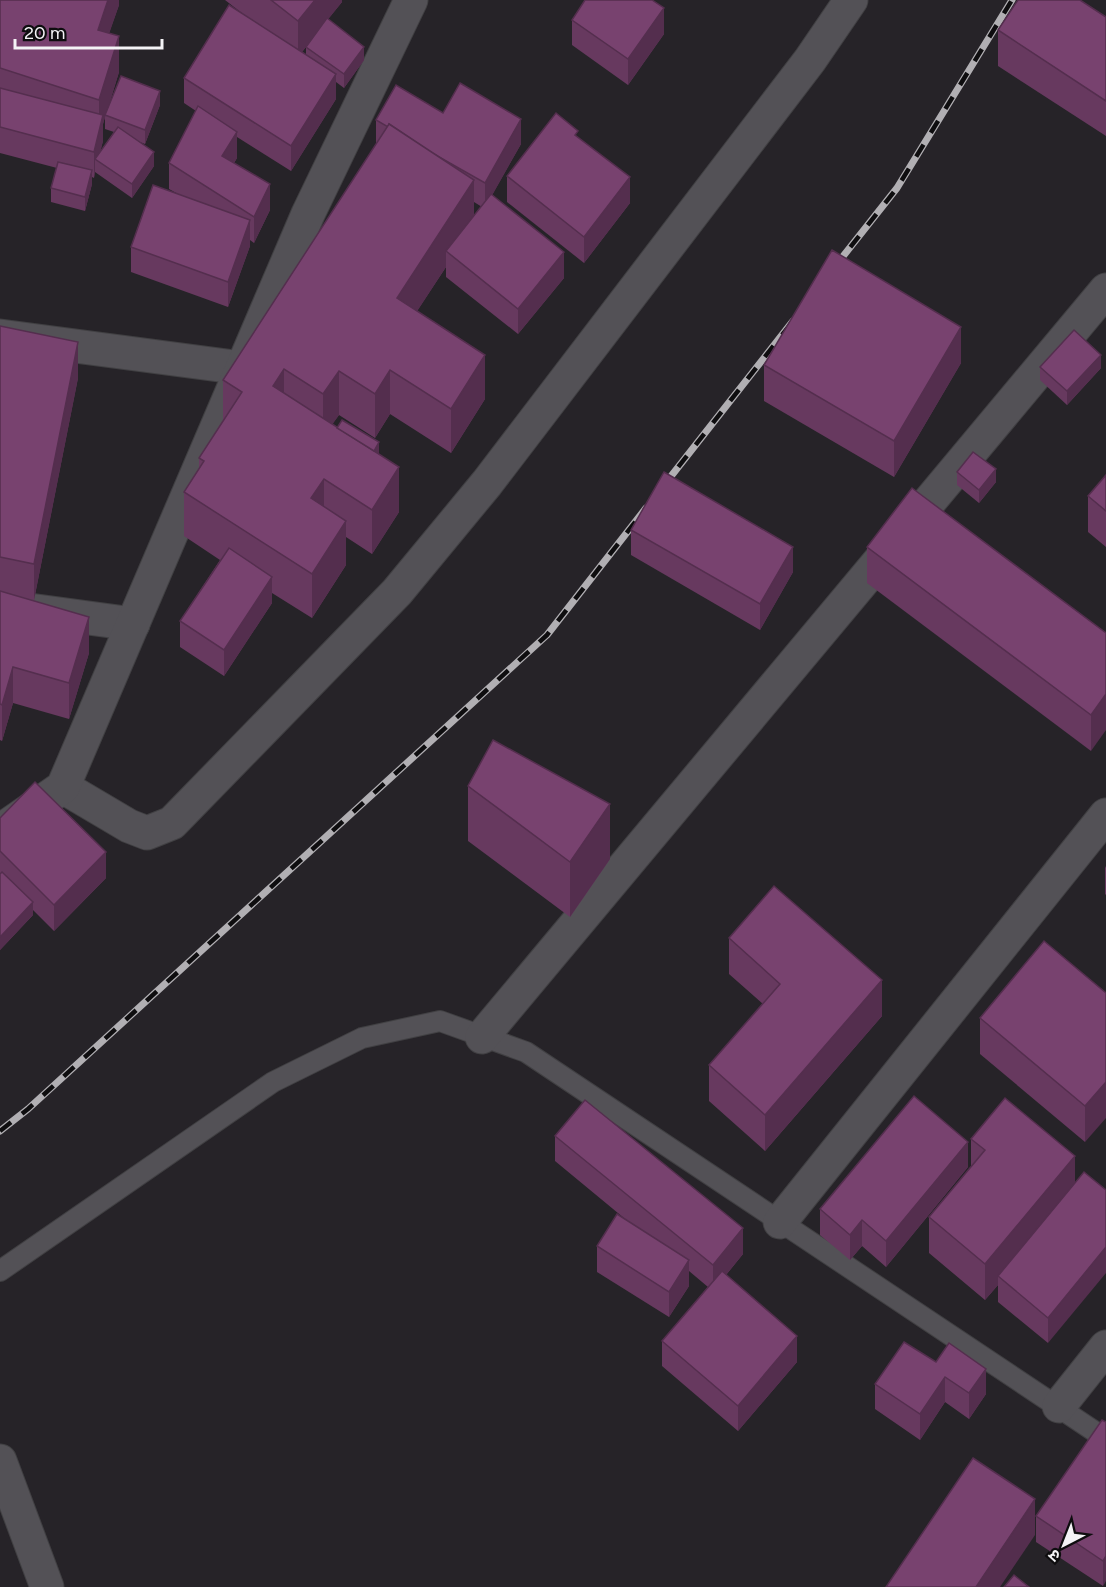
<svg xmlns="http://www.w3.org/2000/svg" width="1106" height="1587" viewBox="0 0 1106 1587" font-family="Figtree,'Noto Sans Devanagari',sans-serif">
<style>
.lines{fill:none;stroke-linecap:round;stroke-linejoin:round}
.lane-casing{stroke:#414043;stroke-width:22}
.street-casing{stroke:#414043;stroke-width:35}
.lane{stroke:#535156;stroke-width:20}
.street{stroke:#535156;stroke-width:33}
.rail-casing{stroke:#b1afb3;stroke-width:7}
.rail{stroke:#0e0d0f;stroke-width:4.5;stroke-dasharray:14;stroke-linecap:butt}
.wall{fill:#67395f;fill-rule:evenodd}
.shaded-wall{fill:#542e4e}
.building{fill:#78426f;stroke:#542e4e;stroke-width:1.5}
</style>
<rect width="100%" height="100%" fill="#262328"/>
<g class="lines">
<!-- lane casing -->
<g class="lane-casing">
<polyline id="lane" points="0,1271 273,1082 362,1038 440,1021 526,1052 1106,1439"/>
</g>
<!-- street casing -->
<g class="street-casing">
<g id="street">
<polyline points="0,336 242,368"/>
<polyline points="0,606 133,624"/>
<polyline points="63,787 129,826 147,833 172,823 397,592 487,483 810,60 851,0"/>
<polyline points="0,831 63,787 308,214 411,0"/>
<polyline points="482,1037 1106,290"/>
<polyline points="780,1222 1106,815"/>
<polyline points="1059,1406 1106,1347"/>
<polyline points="0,1461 47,1587"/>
</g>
</g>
<!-- lane -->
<use href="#lane" class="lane"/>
<!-- street -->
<use href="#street" class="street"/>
<!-- rail casing -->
<g class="rail-casing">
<g id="rail">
<polyline points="833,269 897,188 1012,0"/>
<polyline points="661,489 793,321"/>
<polyline points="0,1131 28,1109 547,635 646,508"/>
</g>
</g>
<!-- rail -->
<use href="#rail" class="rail"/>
</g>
<!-- wall -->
<g class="wall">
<path d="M0 0H119V5L109 33 119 72 108 108 160 105 145 144 137 141 154 166 132 198 95 172V171L94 178 92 177V184L85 211 51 202V188L57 168 0 153ZM105 117V129L114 132 100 152 103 141V124Z"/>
<path d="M225 0H342V2L328 19 364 60 344 88 336 82V99L291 171 237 137V158L234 163 270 210 254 243 250 240V246L228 307 131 272V247L178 194 169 189V163L196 111 184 103V78L243 14ZM306 47V55L302 52Z"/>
<polygon points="1106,17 1106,136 998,66 998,30"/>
<polygon points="572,20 664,34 628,85 572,45"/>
<path d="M443 113 521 144 492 195 564 278 518 334 446 277V267L417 311 485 399 451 453 390 414 375 438 339 415 332 424 379 455 399 512 372 554 346 537V565L312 618 272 593V603L224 676 180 647V621L220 560 184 536V492L199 469V458L223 420V380L376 145V120ZM474 202 482 207 474 216Z"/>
<polygon points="507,176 630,203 584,263 507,202"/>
<polygon points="0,326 78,378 34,600 28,599 89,653 69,719 13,703 2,741 0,740"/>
<polygon points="961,363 894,477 764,401 764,365"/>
<polygon points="1040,367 1101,368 1067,405 1040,380"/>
<polygon points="957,472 996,482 979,503 957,485"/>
<polygon points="1106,475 1106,547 1088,532 1088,496"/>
<polygon points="631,530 793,572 760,630 631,555"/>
<polygon points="867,547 1106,633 1091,751 867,583"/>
<polygon points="468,786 610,859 570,917 468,841"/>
<polygon points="0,818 106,878 54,931 33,910 33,915 0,950"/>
<polygon points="1106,866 1106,895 1105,894 1105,868"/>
<polygon points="729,938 882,1016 765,1151 709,1101 709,1065 763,1004 729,974"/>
<polygon points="1106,993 1085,1142 980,1054 980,1018"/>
<polygon points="555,1136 743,1254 726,1275 797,1362 738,1431 662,1366 662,1341 708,1287 689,1271 689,1286 669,1317 597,1272 597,1246 630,1223 555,1161"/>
<polygon points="971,1139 1075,1156 1048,1343 998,1302 998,1285 985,1300 929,1253 929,1217 971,1167"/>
<polygon points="968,1167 886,1267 862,1246 850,1260 820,1235 820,1209"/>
<polygon points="904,1342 986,1394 969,1419 945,1402 920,1440 875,1409 875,1384"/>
<polygon points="1106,1422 1103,1586 1036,1542 1036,1516"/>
</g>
<!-- shaded-wall -->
<g class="shaded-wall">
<polygon points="108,0 119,0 119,5 98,66 98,30"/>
<polygon points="315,0 342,0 342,2 298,57 298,21"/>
<polygon points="664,8 664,34 628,85 628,59"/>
<polygon points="119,36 119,72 103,124 103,141 98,161 95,159 95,171 94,178 94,152 99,130 99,100"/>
<polygon points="364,47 364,60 344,88 344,74"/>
<polygon points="336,74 336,99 291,171 291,146"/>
<polygon points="160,91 160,105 145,144 145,130"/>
<polygon points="521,119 521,144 485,208 485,183"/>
<polygon points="237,132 237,158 222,182 222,156"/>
<polygon points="154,152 154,166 132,198 132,184"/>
<polygon points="92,170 92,184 85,211 85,197"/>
<polygon points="630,177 630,203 584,263 584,237"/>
<polygon points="474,180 474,224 446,251 446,267 397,342 397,298"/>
<polygon points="270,184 270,210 254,243 254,217"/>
<polygon points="250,220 250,246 228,307 228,282"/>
<polygon points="564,252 564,278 518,334 518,309"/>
<polygon points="961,327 961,363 894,477 894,441"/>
<polygon points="78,342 78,378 34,600 34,564"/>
<polygon points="485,355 485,399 451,453 451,409"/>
<polygon points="1101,355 1101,368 1067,405 1067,391"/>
<polygon points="284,369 284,413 273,386"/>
<polygon points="390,370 390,414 375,438 375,394"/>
<polygon points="339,371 339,415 323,438 323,394"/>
<polygon points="379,442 379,455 364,467"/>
<polygon points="399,467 399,512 372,554 372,510"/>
<polygon points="996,469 996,482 979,503 979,490"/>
<polygon points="324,479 324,523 311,498"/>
<polygon points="346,521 346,565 312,618 312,574"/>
<polygon points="793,547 793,572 760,630 760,604"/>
<polygon points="272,577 272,603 224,676 224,650"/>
<polygon points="89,617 89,653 69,719 69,683"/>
<polygon points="13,667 13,703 2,741 2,705"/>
<polygon points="1106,694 1106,730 1091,751 1091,715"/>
<polygon points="610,804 610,859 570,917 570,862"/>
<polygon points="106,852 106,878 54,931 54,905"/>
<polygon points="33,902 33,915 0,950 0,937"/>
<polygon points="882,980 882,1016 765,1151 765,1115"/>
<polygon points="1106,1082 1106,1118 1085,1142 1085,1106"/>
<polygon points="968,1142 968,1167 886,1267 886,1241"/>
<polygon points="1075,1156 1075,1192 998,1276 998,1285 985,1300 985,1264"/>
<polygon points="862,1220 862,1246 850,1260 850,1235"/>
<polygon points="743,1228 743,1254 713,1291 713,1265"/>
<polygon points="1106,1247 1106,1273 1048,1343 1048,1318"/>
<polygon points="689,1260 689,1286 669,1317 669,1292"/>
<polygon points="797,1336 797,1362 738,1431 738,1406"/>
<polygon points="986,1369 986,1394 969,1419 969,1393"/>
<polygon points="945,1377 945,1402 920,1440 920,1414"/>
<polygon points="1035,1499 1035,1535 1000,1587 976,1587"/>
<polygon points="1106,1556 1106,1581 1103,1586 1103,1561"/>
</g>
<!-- building -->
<g class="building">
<polygon points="0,0 108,0 98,30 119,36 99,100 0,68"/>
<polygon points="271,0 315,0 298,21"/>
<polygon points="585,0 652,0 664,8 628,59 572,20"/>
<polygon points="1018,0 1080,0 1106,17 1106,101 998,30"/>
<polygon points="229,5 336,74 291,146 184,78"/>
<polygon points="327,18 364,47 344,74 306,47"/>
<polygon points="121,76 160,91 145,130 105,115"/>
<polygon points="460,83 521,119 485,183 432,153 389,124 388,127 376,120 396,85 443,113"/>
<polygon points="0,88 103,115 94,152 0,127"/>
<polygon points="198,106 237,132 222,156 270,184 254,217 169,163"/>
<polygon points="556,113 578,131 575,135 630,177 584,237 507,176"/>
<polygon points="389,124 474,180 397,298 485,355 451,409 390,370 375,394 339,371 323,394 284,369 273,386 399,467 372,510 324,479 311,498 346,521 312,574 184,492 204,461 199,458 242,392 223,380"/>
<polygon points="118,127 154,152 132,184 95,159"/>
<polygon points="58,162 92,170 85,197 51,188"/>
<polygon points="153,185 250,220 228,282 131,247"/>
<polygon points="491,194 564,252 518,309 446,251"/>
<polygon points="832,250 961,327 894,441 764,365"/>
<polygon points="0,326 78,342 34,564 0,557"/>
<polygon points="1074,330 1101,355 1067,391 1040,367"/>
<polygon points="342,420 379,442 374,451 337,428"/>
<polygon points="973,452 996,469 979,490 957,472"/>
<polygon points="664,472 793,547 760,604 631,530"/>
<polygon points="1106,475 1106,511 1088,496"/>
<polygon points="912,488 1106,633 1106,694 1091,715 867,547"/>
<polygon points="229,548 272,577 224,650 180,621"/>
<polygon points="0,591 89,617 69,683 13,667 2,705 0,704"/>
<polygon points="493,740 610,804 570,862 468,786"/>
<polygon points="35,782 106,852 54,905 0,851 0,818"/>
<polygon points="2,872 33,902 0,937 0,874"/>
<polygon points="774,886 882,980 765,1115 709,1065 780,984 729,938"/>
<polygon points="1044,941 1106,993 1106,1082 1085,1106 980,1018"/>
<polygon points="914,1096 968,1142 886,1241 862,1220 850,1235 820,1209"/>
<polygon points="1005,1098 1075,1156 985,1264 929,1217 985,1150 971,1139"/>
<polygon points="585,1100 743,1228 713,1265 555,1136"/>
<polygon points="1084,1172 1106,1190 1106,1247 1048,1318 998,1276"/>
<polygon points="617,1214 689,1260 669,1292 597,1246"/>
<polygon points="722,1271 797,1336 738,1406 662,1341"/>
<polygon points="904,1342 936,1362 949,1343 986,1369 969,1393 945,1377 920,1414 875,1384"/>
<polygon points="1102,1420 1106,1422 1106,1556 1103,1561 1036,1516"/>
<polygon points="973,1458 1035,1499 976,1587 886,1587"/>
<polygon points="1014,1575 1029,1587 1004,1587"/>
</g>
<!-- north arrow -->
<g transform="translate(1064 1545) rotate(222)" stroke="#0e0d0f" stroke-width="4.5" paint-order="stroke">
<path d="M0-4.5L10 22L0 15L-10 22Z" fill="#f4f3f6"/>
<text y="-9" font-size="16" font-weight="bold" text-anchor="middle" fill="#f4f3f6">उ</text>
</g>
<!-- scale -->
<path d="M15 39v9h147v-9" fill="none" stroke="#f4f3f6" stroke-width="3"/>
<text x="24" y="39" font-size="18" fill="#f4f3f6" stroke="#0e0d0f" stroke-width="4.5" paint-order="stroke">20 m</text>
</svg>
